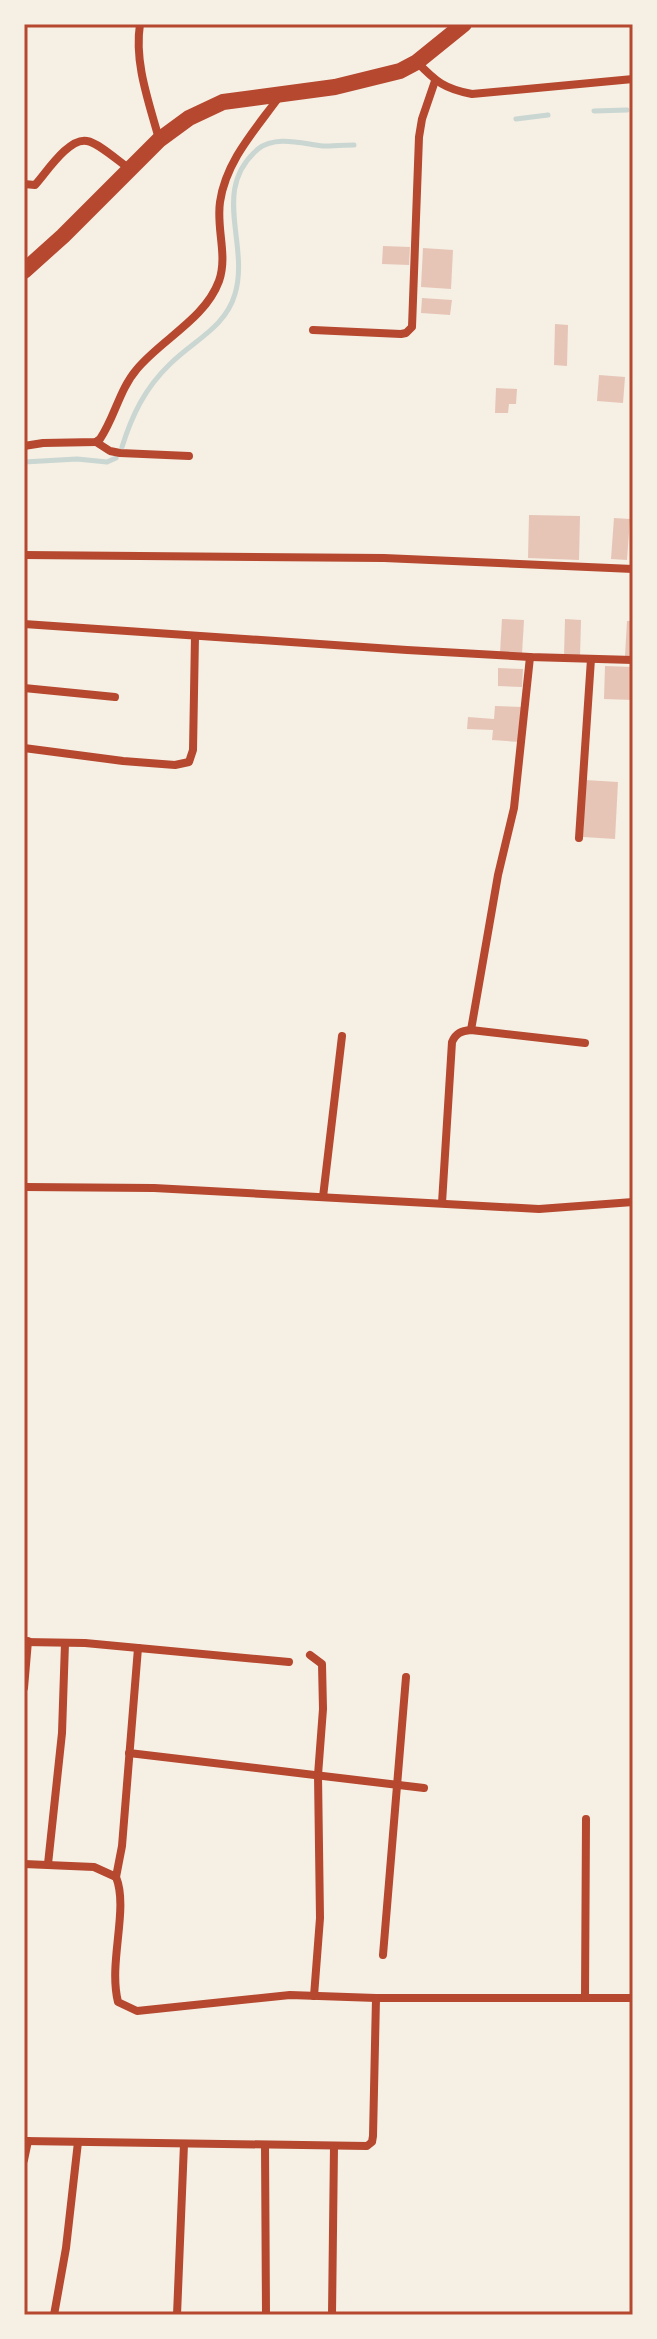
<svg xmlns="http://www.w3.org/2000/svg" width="657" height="2339" viewBox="0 0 657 2339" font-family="Montserrat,sans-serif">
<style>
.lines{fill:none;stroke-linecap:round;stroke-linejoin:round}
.stream{stroke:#c9d6d2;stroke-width:5}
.building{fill:#e6c5b7}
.minor{stroke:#b5482f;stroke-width:8}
.trunk{stroke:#b5482f;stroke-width:16}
.neatline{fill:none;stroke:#b5482f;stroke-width:3}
</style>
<rect width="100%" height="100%" fill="#f6efe4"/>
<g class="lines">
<!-- stream -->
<g class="stream">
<polyline points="594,111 627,110"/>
<polyline points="516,119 548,115"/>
<path d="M122 447C132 415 145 388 170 364 194 340 225 328 235 294 250 243 210 190 258 149 276 135 303 144 323 146 333 146 344 145 354 145"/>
<polyline points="24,462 77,459 107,462 116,458"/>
</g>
</g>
<!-- building -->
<g class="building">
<polygon points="383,246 410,247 409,265 382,264"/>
<polygon points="423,248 453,250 451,289 421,287"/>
<polygon points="422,298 452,300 450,315 421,313"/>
<polygon points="555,324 568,325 567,366 554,365"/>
<polygon points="599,375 625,377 623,403 597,401"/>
<polygon points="496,388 517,389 516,404 509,404 508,413 495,413"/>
<polygon points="529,515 580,516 579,560 528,558"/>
<polygon points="614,518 630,519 627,560 611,559"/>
<polygon points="502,619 524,620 522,654 500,653"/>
<polygon points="565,619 581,620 580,657 564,656"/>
<polygon points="627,621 633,621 633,656 625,656"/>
<polygon points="605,666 633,667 633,700 604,699"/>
<polygon points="498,668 523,669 522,687 498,686"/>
<polygon points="495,706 522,707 520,742 492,740 493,730 467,729 468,717 494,719"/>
<polygon points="585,780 618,782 615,839 583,837"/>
</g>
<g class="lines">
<!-- minor -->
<g class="minor">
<path d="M140 24C134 63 149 102 159 139"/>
<path d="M417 62C436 82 445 89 472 94L633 79"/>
<path d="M24 184 35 185C46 173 69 137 87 141 99 143 119 162 130 169"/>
<polyline points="313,330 401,334 406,333 412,327 419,137 422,119 435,81"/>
<polyline points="96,442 110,451 120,453 189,456"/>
<path d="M24 446 43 443 96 442 100 439C115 417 119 390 137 369 162 339 205 319 219 281 228 255 216 229 220 202 226 161 255 130 279 97"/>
<polyline points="24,555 384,558 633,569"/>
<polyline points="24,624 407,650 530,657 633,660"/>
<polyline points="24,688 115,697"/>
<polyline points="24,748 123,761 175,765 189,762 193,750 195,636"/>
<polyline points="579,838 591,659"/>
<polyline points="471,1030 498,875 514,808 530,657"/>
<polyline points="24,1187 154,1188 539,1209 633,1202"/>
<polyline points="323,1197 342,1036"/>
<path d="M442 1203 452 1042C456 1033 461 1031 471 1030L585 1043"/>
<polyline points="24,1642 85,1643 289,1662"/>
<polyline points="310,1655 322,1664 323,1709 318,1775 320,1918 314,1996"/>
<polyline points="24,1688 28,1641"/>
<polyline points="129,1753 424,1788"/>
<path d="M24 1864 94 1867 116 1877C129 1909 108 1962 118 2002L137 2011 290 1995 376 1998H633"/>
<polyline points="48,1864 62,1733 65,1643"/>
<polyline points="116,1877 122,1846 138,1648"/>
<polyline points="383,1955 406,1677"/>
<polyline points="585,1998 586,1819"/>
<polyline points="24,2141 367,2146 372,2142 373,2136 376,1998"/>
<polyline points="265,2145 266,2315"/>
<polyline points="24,2160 28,2141"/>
<polyline points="54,2315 66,2248 78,2142"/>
<polyline points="177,2315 184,2144"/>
<polyline points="332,2315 334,2146"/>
</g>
<!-- trunk -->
<polyline class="trunk" points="24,271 63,236 159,140 189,118 223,102 335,87 400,71 417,62 464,24"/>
</g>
<!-- border -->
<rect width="657" height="2339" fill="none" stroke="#f6efe4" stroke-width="52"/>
<rect x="26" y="26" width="605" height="2287" class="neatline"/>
</svg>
